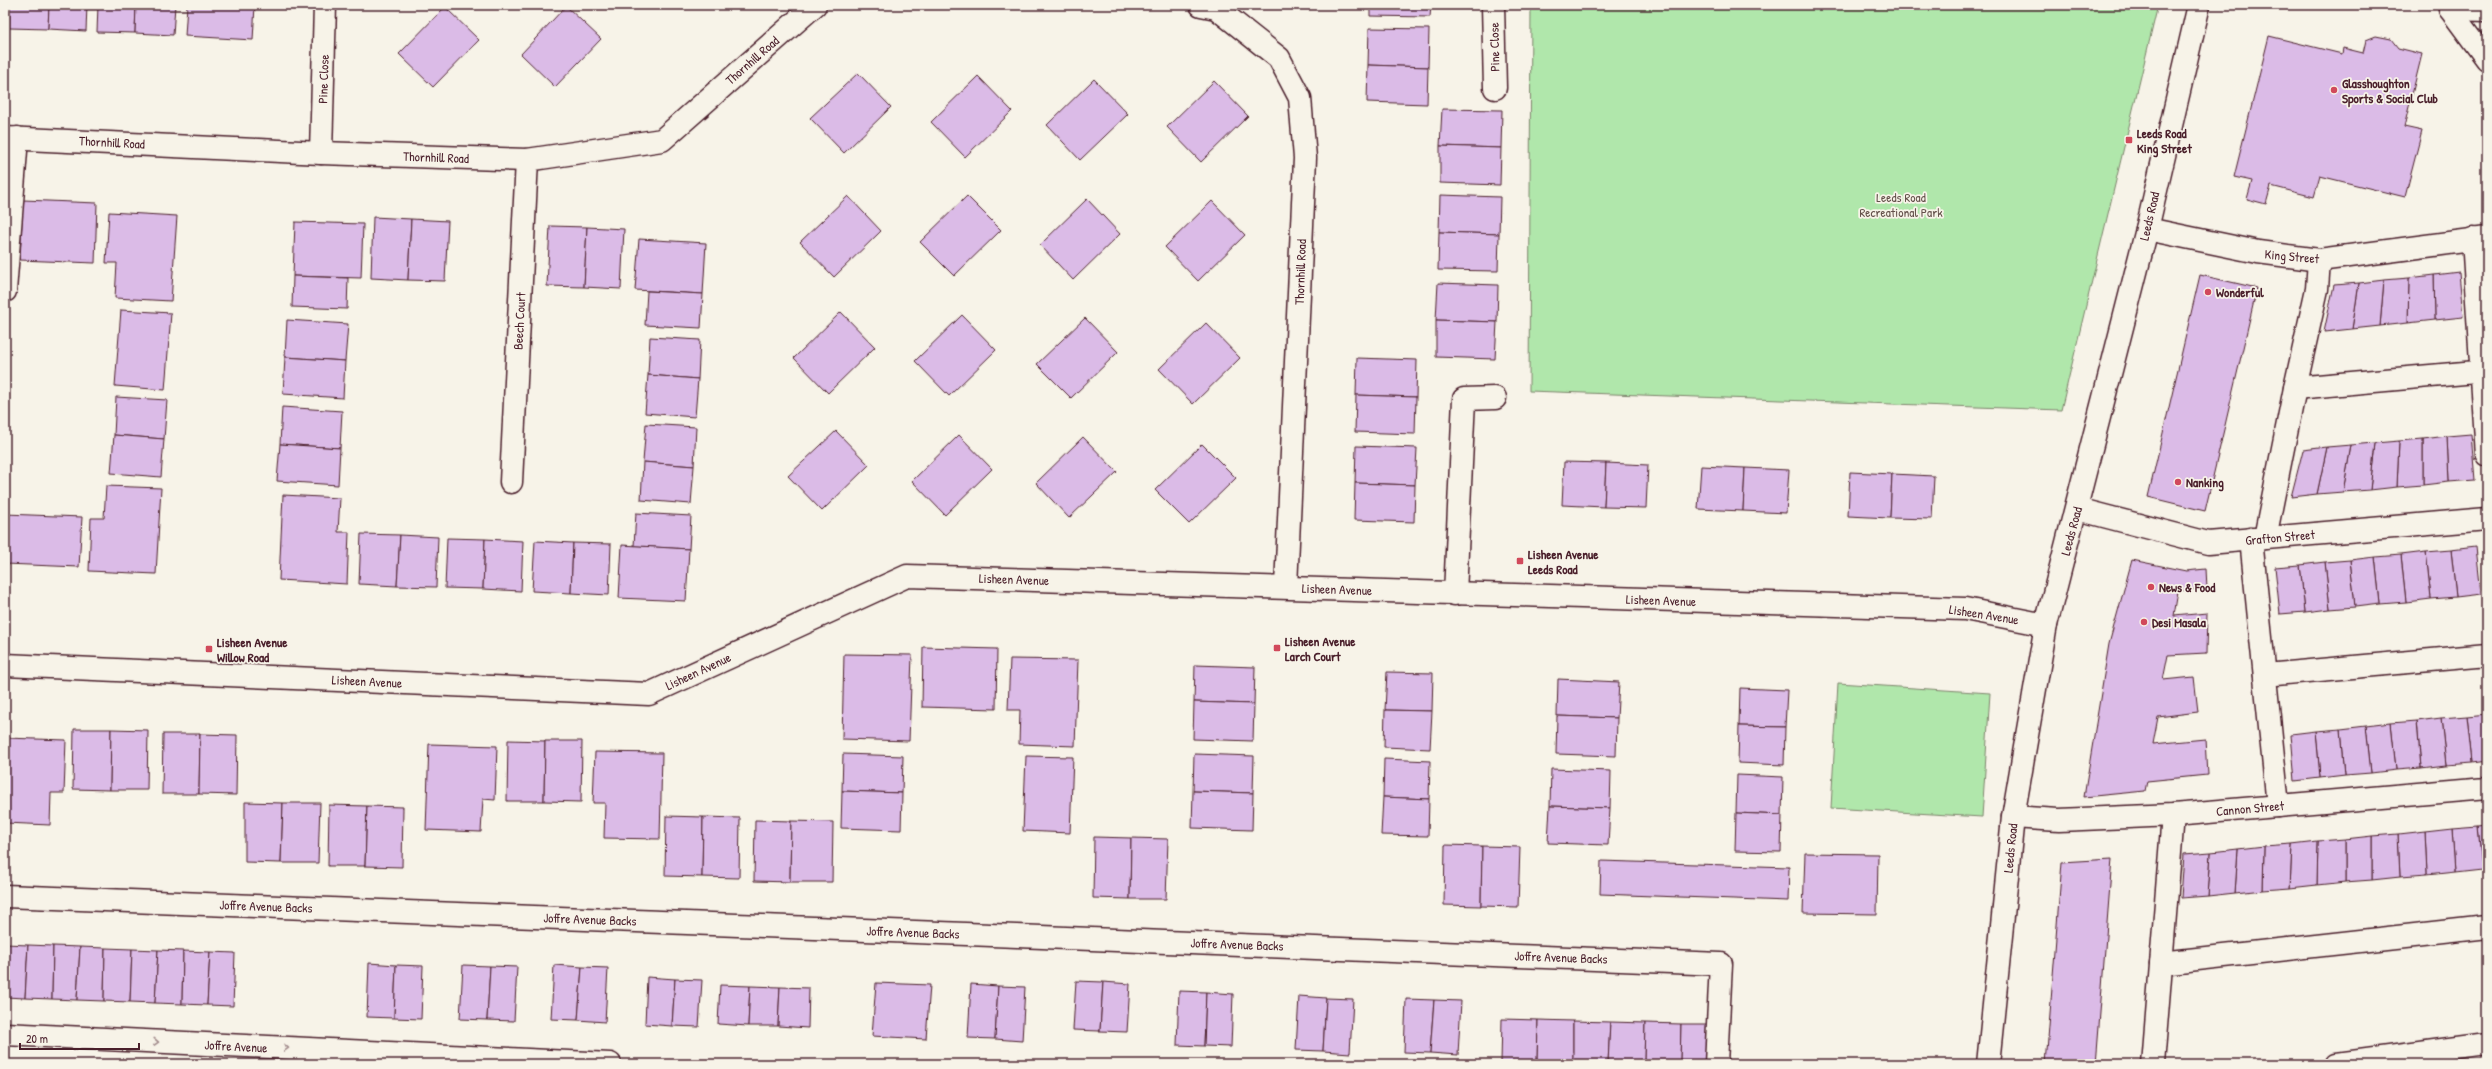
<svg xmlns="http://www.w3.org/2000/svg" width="2492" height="1069" viewBox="0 0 2492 1069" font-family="'Patrick Hand',sans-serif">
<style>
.green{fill:#b0e7ab;stroke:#7d836b}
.building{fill:#dbbbe7;stroke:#4a1f2b}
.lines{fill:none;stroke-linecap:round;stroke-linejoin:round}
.lane-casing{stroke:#4a1f2b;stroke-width:25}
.street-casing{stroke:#4a1f2b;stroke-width:25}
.primary-casing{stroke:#4a1f2b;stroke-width:25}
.lane{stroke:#f7f3e8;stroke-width:22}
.street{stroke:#f7f3e8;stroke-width:22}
.primary{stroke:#f7f3e8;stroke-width:22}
.oneway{stroke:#a0898a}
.poi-dot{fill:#d1495b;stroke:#f7f3e8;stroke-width:1.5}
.labels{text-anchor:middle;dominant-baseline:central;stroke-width:3.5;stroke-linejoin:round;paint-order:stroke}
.street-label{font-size:13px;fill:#4a1f2b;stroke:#f7f3e8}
.poi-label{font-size:13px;font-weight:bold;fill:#4a1f2b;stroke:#f7f3e8;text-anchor:start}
.park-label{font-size:13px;fill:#64514b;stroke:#f7f3e8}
</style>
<rect width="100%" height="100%" fill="#f7f3e8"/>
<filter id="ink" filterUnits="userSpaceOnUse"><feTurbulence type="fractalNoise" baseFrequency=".025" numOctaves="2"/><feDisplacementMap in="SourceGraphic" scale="8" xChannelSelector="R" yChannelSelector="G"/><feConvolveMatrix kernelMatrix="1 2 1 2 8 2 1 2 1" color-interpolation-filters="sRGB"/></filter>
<g filter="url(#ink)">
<!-- green -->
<g class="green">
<polygon points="1531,5 2158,5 2061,410 1529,391"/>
<polygon points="1838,683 1990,693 1982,817 1831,808"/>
</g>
<!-- building -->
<g class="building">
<polygon points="10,5 49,5 48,29 9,28"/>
<polygon points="49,5 87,5 86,31 48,29"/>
<polygon points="98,5 136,5 135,33 97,32"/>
<polygon points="136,5 175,5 173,35 135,33"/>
<polygon points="187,5 255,5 253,40 185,36"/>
<polygon points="1370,5 1431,5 1430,17 1370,16"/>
<polygon points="566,6 601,39 555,87 521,54"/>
<polygon points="445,7 479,40 433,87 399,54"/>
<polygon points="1369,28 1429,29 1428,67 1368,65"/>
<polygon points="2269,36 2342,54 2343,48 2363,53 2366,40 2376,36 2391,39 2398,48 2422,54 2404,127 2422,131 2405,197 2320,176 2314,197 2271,186 2266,204 2247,199 2252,181 2234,177"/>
<polygon points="1368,65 1428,67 1427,104 1367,102"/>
<polygon points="858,73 891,107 844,153 810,118"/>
<polygon points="978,76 1012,111 965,157 931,122"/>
<polygon points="1094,79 1128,114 1080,160 1047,125"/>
<polygon points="1214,81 1248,116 1201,162 1167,127"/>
<polygon points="1442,109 1502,110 1501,148 1440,146"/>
<polygon points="1440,146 1501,148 1500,185 1440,183"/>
<polygon points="1440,195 1500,197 1499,234 1439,232"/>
<polygon points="848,196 881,231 834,277 800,242"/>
<polygon points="967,196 1001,230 954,276 920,242"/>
<polygon points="1087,199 1120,234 1073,280 1040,245"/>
<polygon points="23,200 97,203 95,263 20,260"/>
<polygon points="1212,201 1245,235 1198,281 1165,247"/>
<polygon points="109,212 177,216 171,301 115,298 117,263 106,263"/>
<polygon points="373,217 411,219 408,280 371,278"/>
<polygon points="411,219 448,221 445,281 408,280"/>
<polygon points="295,222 363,224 361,278 293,276"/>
<polygon points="550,226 587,227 584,287 547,286"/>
<polygon points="587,227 624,229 621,289 584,287"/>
<polygon points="1439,232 1499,234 1498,271 1438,270"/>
<polygon points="639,239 706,243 703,294 635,290"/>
<polygon points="2459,272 2463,317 2435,320 2434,275"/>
<polygon points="2200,275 2257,288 2205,511 2148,497"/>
<polygon points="2434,275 2435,320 2408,323 2409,278"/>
<polygon points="293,276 348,278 347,309 292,307"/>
<polygon points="2409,278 2408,323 2380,326 2384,280"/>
<polygon points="2384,280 2380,326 2352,329 2359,283"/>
<polygon points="1438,283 1498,285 1497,322 1436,320"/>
<polygon points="2359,283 2352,329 2324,332 2334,285"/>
<polygon points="647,291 703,294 701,328 645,325"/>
<polygon points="121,310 171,313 165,390 115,386"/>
<polygon points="841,312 875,347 828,393 794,358"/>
<polygon points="962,315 996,350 949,396 915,361"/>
<polygon points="1085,318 1118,352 1071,398 1037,364"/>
<polygon points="287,320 348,324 345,361 285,357"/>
<polygon points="1436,320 1497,322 1495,359 1436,357"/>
<polygon points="1206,323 1240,358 1193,404 1159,369"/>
<polygon points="650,337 700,340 698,379 648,375"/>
<polygon points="285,357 345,361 343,398 283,394"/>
<polygon points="1357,358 1417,360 1416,397 1356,395"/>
<polygon points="648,375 698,379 695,417 645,413"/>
<polygon points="1356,395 1416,397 1415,434 1355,432"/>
<polygon points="116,397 167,400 164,439 114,435"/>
<polygon points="282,407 342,411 340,448 280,444"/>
<polygon points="646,424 696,427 694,466 643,462"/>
<polygon points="836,431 869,465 822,511 788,476"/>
<polygon points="2471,434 2475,480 2449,482 2447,436"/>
<polygon points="114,435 164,439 161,477 111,473"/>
<polygon points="959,435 992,469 945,515 912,481"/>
<polygon points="2447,436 2449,482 2423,485 2423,439"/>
<polygon points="1083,437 1117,472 1069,518 1036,483"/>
<polygon points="2423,439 2423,485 2397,487 2399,441"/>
<polygon points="2399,441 2397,487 2370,490 2375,443"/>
<polygon points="2375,443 2370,490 2343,492 2351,445"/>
<polygon points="280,444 340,448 338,485 277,481"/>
<polygon points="1202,444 1236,478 1189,524 1155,490"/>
<polygon points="2351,445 2343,492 2317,494 2327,447"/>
<polygon points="1356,446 1417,448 1415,485 1355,483"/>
<polygon points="2327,447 2317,494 2291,497 2303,450"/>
<polygon points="643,462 694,466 691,504 641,500"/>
<polygon points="1564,462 1606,463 1604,507 1562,505"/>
<polygon points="1606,463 1648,465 1646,508 1604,507"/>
<polygon points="1701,466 1745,468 1743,511 1698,509"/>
<polygon points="1745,468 1789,470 1786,513 1743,511"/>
<polygon points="1850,472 1892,474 1890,518 1848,516"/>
<polygon points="1892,474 1934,476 1932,519 1890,518"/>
<polygon points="1355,483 1415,485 1414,522 1354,520"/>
<polygon points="106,486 161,488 156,574 89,571 91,518 104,518"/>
<polygon points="283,495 340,498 338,532 349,532 347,584 279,580"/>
<polygon points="636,513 691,516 689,549 634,546"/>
<polygon points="5,514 82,517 79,567 5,564"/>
<polygon points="361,534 400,535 397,586 359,584"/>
<polygon points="400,535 438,537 436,587 397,586"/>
<polygon points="447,538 485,539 483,589 445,588"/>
<polygon points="485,539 523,541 521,591 483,589"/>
<polygon points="535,541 573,543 571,593 532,591"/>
<polygon points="573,543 611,544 609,595 571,593"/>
<polygon points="622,545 689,549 686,601 619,598"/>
<polygon points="2476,547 2481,594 2456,597 2451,550"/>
<polygon points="2451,550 2456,597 2431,599 2426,552"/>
<polygon points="2426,552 2431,599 2406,602 2401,555"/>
<polygon points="2401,555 2406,602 2380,604 2375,557"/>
<polygon points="2375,557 2380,604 2355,607 2350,560"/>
<polygon points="2132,560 2186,571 2206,569 2207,588 2178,591 2174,616 2207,613 2206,653 2168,655 2163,680 2194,677 2198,712 2158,717 2153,744 2205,739 2207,775 2147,781 2145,791 2084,797 2109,644"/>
<polygon points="2350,560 2355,607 2330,609 2325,562"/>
<polygon points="2325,562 2330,609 2305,612 2300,565"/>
<polygon points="2300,565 2305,612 2280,614 2275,567"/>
<polygon points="923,647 997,649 996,709 922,707"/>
<polygon points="844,654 912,655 909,741 842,739"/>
<polygon points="1010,659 1078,660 1075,746 1019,744 1020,710 1008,710"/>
<polygon points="1195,665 1255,667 1254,704 1194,702"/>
<polygon points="1387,672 1433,673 1432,711 1385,710"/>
<polygon points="1558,679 1619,682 1617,718 1557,716"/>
<polygon points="1740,688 1787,690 1785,727 1739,726"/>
<polygon points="1194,702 1254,704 1253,741 1193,739"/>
<polygon points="1385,710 1432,711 1430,749 1384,747"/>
<polygon points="2487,714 2487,761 2472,763 2467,716"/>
<polygon points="1557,716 1617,718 1616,756 1556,754"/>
<polygon points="2467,716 2472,763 2446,765 2441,718"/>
<polygon points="2441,718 2446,765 2421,768 2417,721"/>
<polygon points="2417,721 2421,768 2396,770 2391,723"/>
<polygon points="2391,723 2396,770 2371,773 2366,726"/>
<polygon points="1739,726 1785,727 1784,765 1738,763"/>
<polygon points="2366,726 2371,773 2345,775 2341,729"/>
<polygon points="74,729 111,729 110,790 73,789"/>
<polygon points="111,729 148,730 147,790 110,790"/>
<polygon points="2341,729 2345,775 2320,778 2316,731"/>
<polygon points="2316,731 2320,778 2295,781 2291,734"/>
<polygon points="163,734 200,734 199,794 162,794"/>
<polygon points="200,734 237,735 236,795 199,794"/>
<polygon points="5,738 66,740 64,793 51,793 50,825 5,823"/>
<polygon points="508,740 545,741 544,801 507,801"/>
<polygon points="545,741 582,741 581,802 544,801"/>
<polygon points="429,744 497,746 495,800 483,799 481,832 426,830"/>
<polygon points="595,752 662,753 660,839 604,838 605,803 593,803"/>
<polygon points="843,754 903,756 902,793 842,791"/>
<polygon points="1194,754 1254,756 1253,793 1193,791"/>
<polygon points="1026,756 1073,757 1070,833 1023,831"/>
<polygon points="1384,759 1430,761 1429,799 1383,797"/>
<polygon points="1551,769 1611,771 1610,808 1550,806"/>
<polygon points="1737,775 1783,777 1782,815 1736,813"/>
<polygon points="842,791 902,793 901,830 841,828"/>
<polygon points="1193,791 1253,793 1252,830 1192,828"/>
<polygon points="1383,797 1429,799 1428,836 1381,835"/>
<polygon points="245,802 283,803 281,863 245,862"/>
<polygon points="283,803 320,803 318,863 281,863"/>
<polygon points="329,805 367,806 365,866 328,866"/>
<polygon points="367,806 403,807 402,867 365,866"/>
<polygon points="1550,806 1610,808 1608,845 1548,843"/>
<polygon points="1736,813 1782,815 1781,852 1735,851"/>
<polygon points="666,816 703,817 702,877 665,876"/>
<polygon points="703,817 740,818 739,878 702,877"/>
<polygon points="755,820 791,821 790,882 754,881"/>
<polygon points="791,821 833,822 832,882 790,882"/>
<polygon points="2487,825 2487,869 2482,869 2478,826"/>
<polygon points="2478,826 2482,869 2455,872 2452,828"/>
<polygon points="2452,828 2455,872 2427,875 2425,831"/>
<polygon points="2425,831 2427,875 2400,877 2398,834"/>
<polygon points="2398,834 2400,877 2372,880 2372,836"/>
<polygon points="2372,836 2372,880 2345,882 2345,839"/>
<polygon points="1094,837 1131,838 1130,899 1093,898"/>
<polygon points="1131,838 1168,839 1166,899 1130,899"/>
<polygon points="2345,839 2345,882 2317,885 2318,841"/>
<polygon points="2318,841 2317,885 2290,888 2292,844"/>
<polygon points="2292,844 2290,888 2263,890 2264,846"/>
<polygon points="1445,845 1482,846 1481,906 1444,905"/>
<polygon points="1482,846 1520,847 1518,907 1481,906"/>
<polygon points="2264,846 2263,890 2235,893 2238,849"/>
<polygon points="2238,849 2235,893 2208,896 2211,852"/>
<polygon points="2211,852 2208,896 2181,898 2184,854"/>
<polygon points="1805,853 1878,854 1877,914 1803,913"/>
<polygon points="2112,859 2096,1064 2046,1064 2062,862"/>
<polygon points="1601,861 1789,867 1788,901 1600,894"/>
<polygon points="5,944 28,945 25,998 5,997"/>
<polygon points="28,945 53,946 52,999 25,998"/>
<polygon points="53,946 80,947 77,1000 52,999"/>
<polygon points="80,947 105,948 104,1001 77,1000"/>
<polygon points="105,948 132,949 130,1002 104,1001"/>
<polygon points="132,949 158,950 155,1003 130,1002"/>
<polygon points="158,950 183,951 182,1004 155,1003"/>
<polygon points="183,951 210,952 207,1005 182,1004"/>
<polygon points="210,952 235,953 233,1006 207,1005"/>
<polygon points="369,963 396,965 394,1018 367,1017"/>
<polygon points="396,965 423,966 421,1019 394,1018"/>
<polygon points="463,965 490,966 487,1020 460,1019"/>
<polygon points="554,965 582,967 578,1020 551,1019"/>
<polygon points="490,966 517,967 514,1021 487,1020"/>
<polygon points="582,967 608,968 605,1022 578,1020"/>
<polygon points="647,977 675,979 672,1026 645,1024"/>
<polygon points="675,979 702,980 699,1027 672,1026"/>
<polygon points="1076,981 1103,982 1100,1031 1073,1030"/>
<polygon points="1103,982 1130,984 1127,1032 1100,1031"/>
<polygon points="876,983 930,985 926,1039 872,1036"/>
<polygon points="971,984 998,986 995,1039 968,1038"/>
<polygon points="720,985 750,986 748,1026 718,1024"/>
<polygon points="750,986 780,987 778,1026 748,1026"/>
<polygon points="998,986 1025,987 1022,1041 995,1039"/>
<polygon points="780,987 809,988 808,1028 778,1026"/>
<polygon points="1179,991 1206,992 1204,1046 1177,1045"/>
<polygon points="1206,992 1233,994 1231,1047 1204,1046"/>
<polygon points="1299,996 1326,998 1323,1051 1296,1050"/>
<polygon points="1326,998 1353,999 1350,1053 1323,1051"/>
<polygon points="1406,999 1434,1000 1430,1053 1404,1052"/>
<polygon points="1434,1000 1461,1001 1458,1055 1430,1053"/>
<polygon points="1502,1019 1538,1020 1537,1064 1501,1063"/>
<polygon points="1538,1020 1573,1021 1573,1064 1537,1064"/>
<polygon points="1573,1021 1610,1022 1608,1064 1573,1064"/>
<polygon points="1610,1022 1645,1023 1644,1064 1608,1064"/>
<polygon points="1645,1023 1681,1024 1680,1064 1644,1064"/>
<polygon points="1681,1024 1717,1024 1716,1064 1680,1064"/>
</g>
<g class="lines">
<!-- lane casing -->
<g class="lane-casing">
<g id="lane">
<polyline points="2450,9 2487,59"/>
<polyline points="2473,239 2487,455"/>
<polyline points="2295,388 2487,371"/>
<polyline points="2265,538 2295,388 2317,289 2319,260"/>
<polyline points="2251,539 2278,806"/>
<polyline points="1455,594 1464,399 1495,398"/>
<polyline points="2265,675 2487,655"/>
<polyline points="5,896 1721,964 1716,1064"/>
<polyline points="2161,963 2487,927"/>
<polyline points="2153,1064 2173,815"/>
</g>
</g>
<!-- street casing -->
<g class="street-casing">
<g id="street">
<polyline points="1201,5 1216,8 1279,58 1300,98 1305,158 1286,587"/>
<polyline points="1493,5 1495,88"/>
<polyline points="2450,5 2450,9 2487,10"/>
<polyline points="5,138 321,153 527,160 662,140 815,5"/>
<polyline points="321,153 325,5"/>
<polyline points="2147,229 2258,252 2319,260 2487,238"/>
<polyline points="5,291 17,138"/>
<polyline points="511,482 527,160"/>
<polyline points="2077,509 2208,543 2487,519"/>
<polyline points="5,665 649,694 907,576 1965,609 2046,625"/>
<polyline points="2013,817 2059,820 2173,815 2487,788"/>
<polyline points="5,1034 610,1064"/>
<polyline points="2337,1064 2487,1044"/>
</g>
</g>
<!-- primary casing -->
<g class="primary-casing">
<polyline id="primary" points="1988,1064 2013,817 2046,625 2147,229 2199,5"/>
</g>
<!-- lane -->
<use href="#lane" class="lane"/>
<!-- street -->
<use href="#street" class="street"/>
<!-- primary -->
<use href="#primary" class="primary"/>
</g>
<!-- one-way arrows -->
<defs><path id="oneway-chevron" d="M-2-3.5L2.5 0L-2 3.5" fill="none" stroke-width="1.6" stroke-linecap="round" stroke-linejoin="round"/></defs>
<g class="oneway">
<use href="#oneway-chevron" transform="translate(156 1042) rotate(3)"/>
<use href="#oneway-chevron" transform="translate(286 1048) rotate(3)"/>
</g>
</g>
<!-- markers -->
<g class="poi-dot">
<circle cx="2334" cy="90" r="4"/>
<rect x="2125" y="136" width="8" height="8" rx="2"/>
<circle cx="2208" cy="292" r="4"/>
<circle cx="2178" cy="482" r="4"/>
<rect x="1516" y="557" width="8" height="8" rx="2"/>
<circle cx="2151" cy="587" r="4"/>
<circle cx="2144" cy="622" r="4"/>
<rect x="1273" y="644" width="8" height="8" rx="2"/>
<rect x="205" y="645" width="8" height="8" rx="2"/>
</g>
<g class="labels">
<!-- street labels -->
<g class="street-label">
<text transform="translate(1494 47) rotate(-91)">Pine Close</text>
<text transform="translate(752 60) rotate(-41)">Thornhill Road</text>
<text transform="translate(323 79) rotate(-88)">Pine Close</text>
<text transform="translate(112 142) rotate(3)">Thornhill Road</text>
<text transform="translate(436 157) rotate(2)">Thornhill Road</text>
<text transform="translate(2149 216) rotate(-77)">Leeds Road</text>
<text transform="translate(2292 256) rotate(5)">King Street</text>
<text transform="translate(1300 272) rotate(-88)">Thornhill Road</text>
<text transform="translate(519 321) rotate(-87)">Beech Court</text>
<text transform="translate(2071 531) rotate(-75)">Leeds Road</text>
<text transform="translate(2280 537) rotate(-5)">Grafton Street</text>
<text transform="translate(1014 579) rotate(2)">Lisheen Avenue</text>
<text transform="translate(1337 589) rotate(2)">Lisheen Avenue</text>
<text transform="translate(1661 600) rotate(2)">Lisheen Avenue</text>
<text transform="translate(1984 614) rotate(9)">Lisheen Avenue</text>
<text transform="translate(698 671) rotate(-25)">Lisheen Avenue</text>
<text transform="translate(367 681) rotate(3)">Lisheen Avenue</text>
<text transform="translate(2250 808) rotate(-5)">Cannon Street</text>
<text transform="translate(2010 848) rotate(-84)">Leeds Road</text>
<text transform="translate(266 906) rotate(2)">Joffre Avenue Backs</text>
<text transform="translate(590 919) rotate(2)">Joffre Avenue Backs</text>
<text transform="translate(913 932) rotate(2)">Joffre Avenue Backs</text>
<text transform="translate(1237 944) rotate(2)">Joffre Avenue Backs</text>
<text transform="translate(1561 957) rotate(2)">Joffre Avenue Backs</text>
<text transform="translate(236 1046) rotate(3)">Joffre Avenue</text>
</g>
<!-- poi labels -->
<g class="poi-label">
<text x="2342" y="83">Glasshoughton<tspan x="2342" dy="15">Sports &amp; Social Club</tspan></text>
<text x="2137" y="133">Leeds Road<tspan x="2137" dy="15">King Street</tspan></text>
<text x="2216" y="292">Wonderful</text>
<text x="2186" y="482">Nanking</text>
<text x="1528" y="554">Lisheen Avenue<tspan x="1528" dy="15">Leeds Road</tspan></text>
<text x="2159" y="587">News &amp; Food</text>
<text x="2152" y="622">Desi Masala</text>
<text x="1285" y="641">Lisheen Avenue<tspan x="1285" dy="15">Larch Court</tspan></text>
<text x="217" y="642">Lisheen Avenue<tspan x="217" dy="15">Willow Road</tspan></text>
</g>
<!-- park labels -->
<g class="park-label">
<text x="1901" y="197">Leeds Road<tspan x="1901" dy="15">Recreational Park</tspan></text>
</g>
</g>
<!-- margin -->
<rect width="2492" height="1069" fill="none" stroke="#f7f3e8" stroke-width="20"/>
<rect x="10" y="10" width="2472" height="1049" fill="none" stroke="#4a1f2b" stroke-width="1.5" filter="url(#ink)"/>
<!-- scale -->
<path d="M20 1043v6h119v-6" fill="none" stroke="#4a1f2b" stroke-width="2"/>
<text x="26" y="1043" font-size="12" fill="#4a1f2b" stroke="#f7f3e8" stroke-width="3" paint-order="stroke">20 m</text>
</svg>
